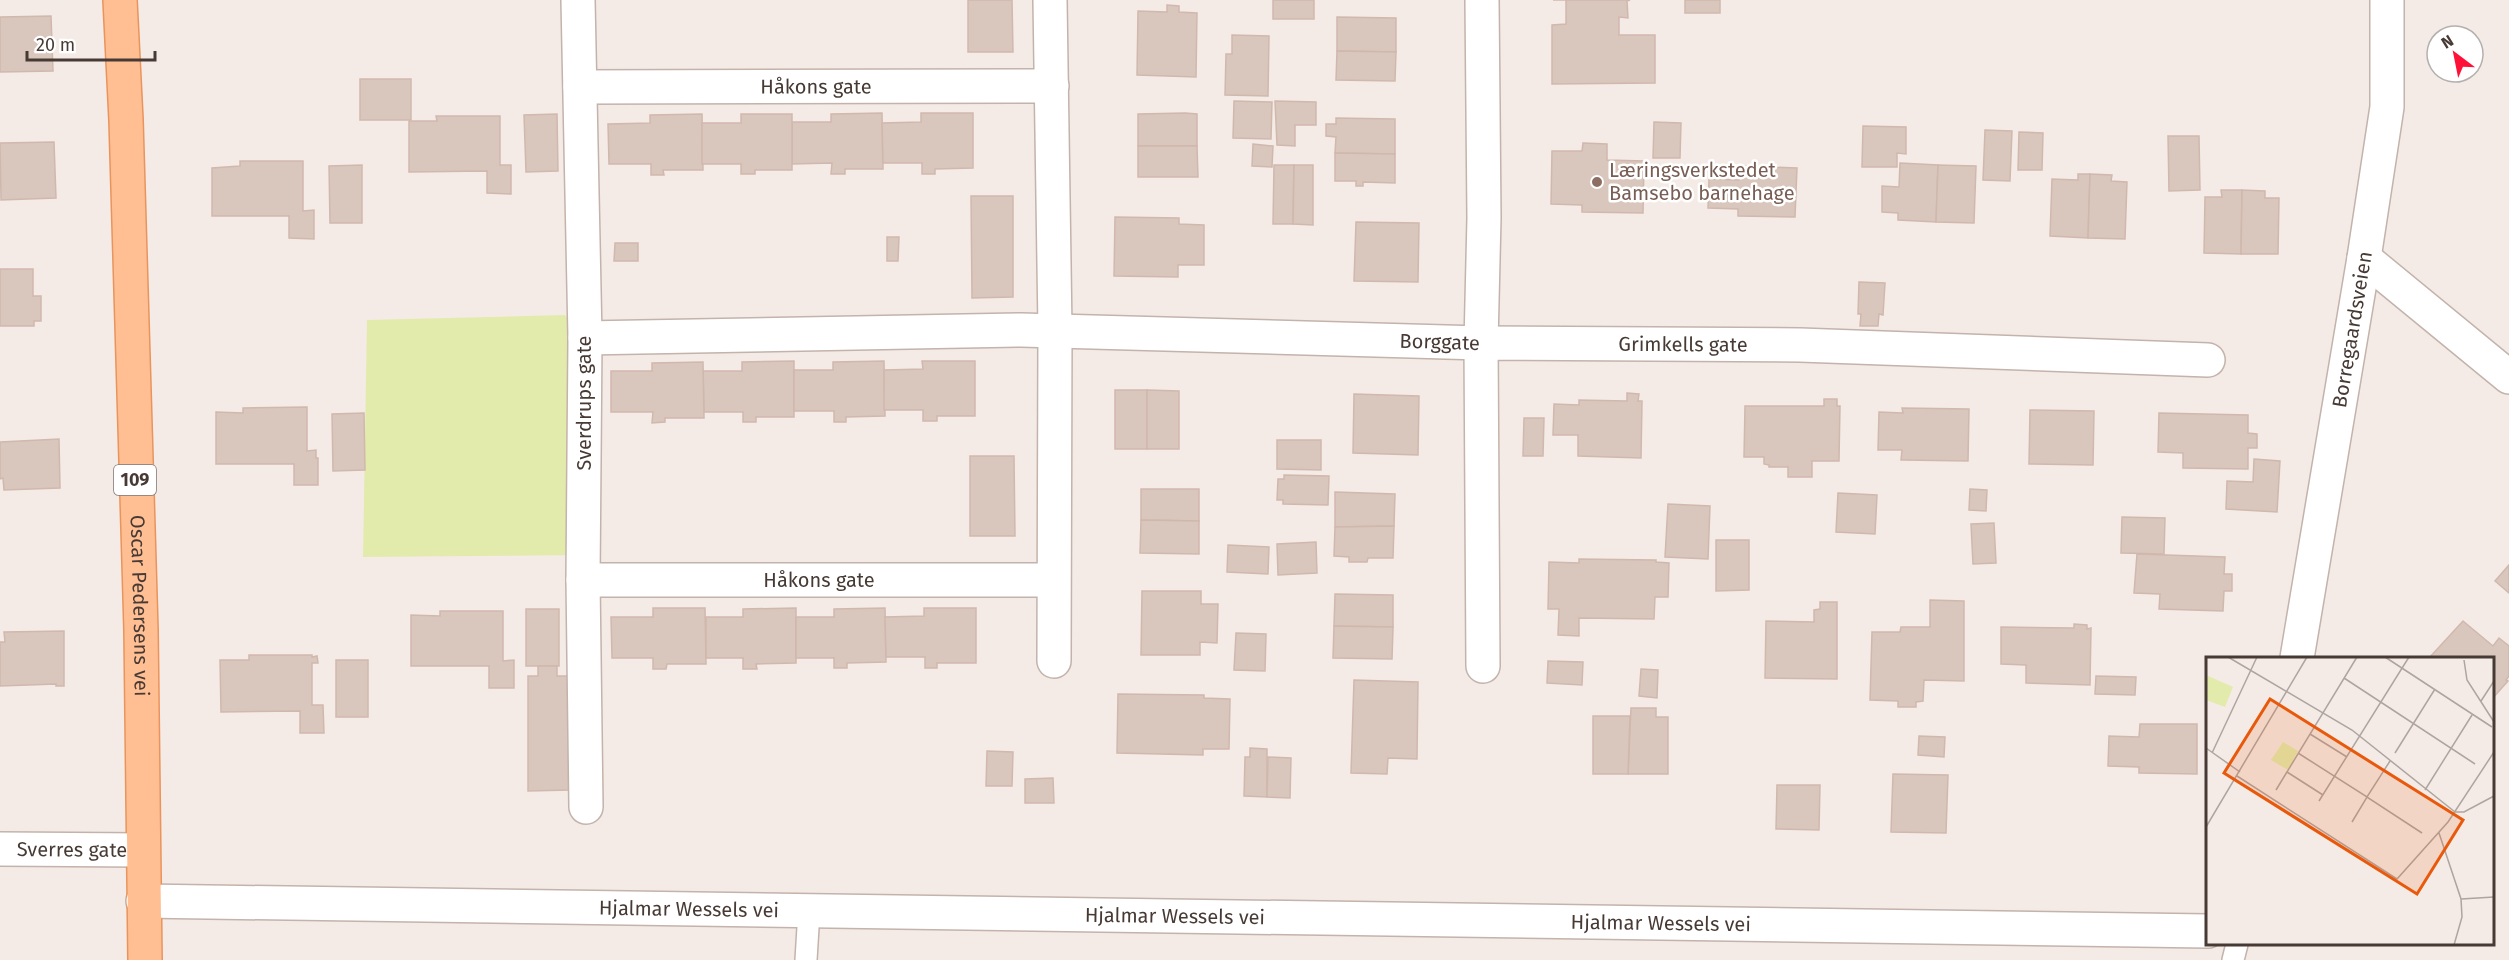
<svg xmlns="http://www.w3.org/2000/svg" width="2509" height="960" viewBox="0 0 2509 960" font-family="'Fira Sans',sans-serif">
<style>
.green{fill:#e2ebac}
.building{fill:#d9c6bd;stroke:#d1b8ad;stroke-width:1.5}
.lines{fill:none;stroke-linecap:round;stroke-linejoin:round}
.service-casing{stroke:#c3b3ab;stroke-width:24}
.minor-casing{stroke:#c3b3ab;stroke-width:36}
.primary-casing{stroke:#ea945d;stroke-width:36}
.service{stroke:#fff;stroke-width:21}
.minor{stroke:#fff;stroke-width:33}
.primary{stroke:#ffbf93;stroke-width:33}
.education-dot{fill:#8d6e63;stroke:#fff;stroke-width:2}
.labels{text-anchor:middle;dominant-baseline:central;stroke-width:5;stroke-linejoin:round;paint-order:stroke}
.shield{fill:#fff;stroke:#7e7572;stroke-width:1.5}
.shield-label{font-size:18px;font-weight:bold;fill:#473a35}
.street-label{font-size:20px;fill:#473a35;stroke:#fff}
.education-label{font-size:20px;fill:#785e54;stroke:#fff;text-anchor:start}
.inset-road{fill:none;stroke:#afa49f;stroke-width:1.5}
.view{fill:#e8590c;fill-opacity:0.15;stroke:#e8590c;stroke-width:3}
.inset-edge{fill:none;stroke:#473a35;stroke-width:3}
</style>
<rect width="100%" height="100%" fill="#f4ebe6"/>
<!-- green -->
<polygon class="green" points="565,315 585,338 583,555 363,557 367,320"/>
<!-- building -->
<g class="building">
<polygon points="968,0 1012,0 1013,52 968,52"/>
<rect x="1273" y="0" width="41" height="19"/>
<polygon points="1553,0 1630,0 1627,1 1628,18 1619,17 1619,35 1655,35 1655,83 1552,84 1552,25 1566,24 1566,0"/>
<rect x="1685" y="0" width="35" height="13"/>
<polygon points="1167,5 1179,6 1179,12 1197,13 1196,77 1137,75 1138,11 1167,12"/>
<polygon points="51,16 53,71 0,72 0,17"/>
<polygon points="1337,17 1396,18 1396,52 1337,51"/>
<polygon points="1232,35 1269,36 1268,96 1225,95 1226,54 1232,54"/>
<polygon points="1337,51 1396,52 1395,81 1336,80"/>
<rect x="360" y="79" width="51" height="41"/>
<polygon points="1234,101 1272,102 1271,139 1233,138"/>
<polygon points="1275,101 1316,102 1316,125 1295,125 1295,146 1277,145"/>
<polygon points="882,113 883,169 845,169 845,174 831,174 832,163 792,164 792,122 831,122 831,114"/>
<polygon points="921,113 973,113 973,168 935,169 935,174 922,174 922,163 883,163 882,123 921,122"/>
<polygon points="1185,113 1197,114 1197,146 1138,146 1138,114"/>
<polygon points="557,114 558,171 526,172 524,115"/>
<polygon points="702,114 703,170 663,170 664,175 651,175 651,164 609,164 608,124 650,123 650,115"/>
<polygon points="741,114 792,114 792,170 755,170 755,174 741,174 741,164 702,164 702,123 741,123"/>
<polygon points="436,116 500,116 500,165 511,165 511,194 487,193 487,171 409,172 409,121 437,121"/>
<polygon points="1336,118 1395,119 1395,154 1335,153 1336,137 1326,136 1326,124 1336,124"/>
<polygon points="1654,122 1681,123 1680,158 1653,158"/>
<polygon points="1863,126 1906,127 1906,154 1897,153 1897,167 1862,167"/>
<polygon points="1985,130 2012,131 2010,181 1983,180"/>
<polygon points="2019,132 2043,133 2042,170 2018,170"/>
<polygon points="2168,136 2199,136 2200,190 2169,191"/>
<polygon points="54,142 56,198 1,200 0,143"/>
<polygon points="1583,143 1607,144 1607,160 1644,161 1643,213 1582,212 1582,205 1551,204 1552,151 1582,151"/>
<polygon points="1253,144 1273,146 1272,167 1252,166"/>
<polygon points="1138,146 1197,146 1198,177 1138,177"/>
<polygon points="1335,153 1395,154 1395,183 1363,182 1363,186 1356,186 1356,181 1335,181"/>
<polygon points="240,161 303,161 303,211 314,210 314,239 289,238 289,216 212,216 212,168 240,166"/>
<polygon points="1900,163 1938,165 1936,222 1898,220 1898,213 1882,212 1882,186 1899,187"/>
<polygon points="362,165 362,223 330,223 329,166"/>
<polygon points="1274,165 1294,165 1293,224 1273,224"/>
<polygon points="1294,165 1313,165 1313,225 1293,224"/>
<polygon points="1938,165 1976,166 1974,223 1936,222"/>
<polygon points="1740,166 1797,168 1795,217 1738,216 1738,209 1708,208 1709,179 1739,180"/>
<polygon points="2078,174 2090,174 2088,238 2050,236 2052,179 2078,180"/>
<polygon points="2090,174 2112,175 2111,181 2127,182 2125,239 2088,238"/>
<polygon points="2221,190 2242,190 2241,254 2204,253 2205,197 2222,197"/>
<polygon points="2242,190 2265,191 2265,198 2279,198 2278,254 2241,254"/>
<polygon points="971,196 1013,196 1013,297 972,298"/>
<polygon points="1115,217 1179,218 1179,224 1204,225 1204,265 1178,265 1178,277 1114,276"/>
<polygon points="1356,222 1419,223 1418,282 1354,281"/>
<polygon points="887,237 899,237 898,261 887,261"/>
<polygon points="615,243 638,243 638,261 614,261"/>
<polygon points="0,269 33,269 33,296 41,296 41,321 34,321 34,326 0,326"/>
<polygon points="1859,282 1885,283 1883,315 1879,314 1878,326 1860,326 1861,314 1858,314"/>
<polygon points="794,361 794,417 756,417 756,422 743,422 743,412 704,412 703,371 742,371 742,362"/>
<polygon points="884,361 885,416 846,417 846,422 834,422 834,411 794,411 794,370 833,370 833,362"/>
<polygon points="922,361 975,361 975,416 937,416 937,421 923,421 923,410 884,410 884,370 923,369"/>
<polygon points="703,362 704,418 665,418 665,422 652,423 653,412 611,412 611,371 652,371 652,363"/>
<rect x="1115" y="390" width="32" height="59"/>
<polygon points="1147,390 1179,391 1179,449 1147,449"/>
<polygon points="1627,393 1639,394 1638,401 1642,401 1641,458 1578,456 1578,435 1553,435 1554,404 1579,405 1579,400 1627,401"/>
<polygon points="1354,394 1419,396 1418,455 1353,453"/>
<polygon points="1824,399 1837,399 1837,406 1840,406 1839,461 1812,461 1812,477 1788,477 1788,467 1769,467 1769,465 1764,464 1764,457 1744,457 1745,406 1824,406"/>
<polygon points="307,407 307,451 316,450 316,458 318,458 318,485 294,485 294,464 216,464 216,412 243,413 243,408"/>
<polygon points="1902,408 1969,409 1968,461 1903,460 1901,460 1902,450 1878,450 1879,412 1903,413"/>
<polygon points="2030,410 2094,411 2093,465 2029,464"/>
<polygon points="364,413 365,470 333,471 332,414"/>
<polygon points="2159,413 2248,415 2248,433 2257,434 2257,448 2248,448 2248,469 2183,468 2183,453 2158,452"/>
<polygon points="1524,418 1544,418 1543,456 1523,456"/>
<polygon points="59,439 60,488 4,490 3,478 0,479 0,442"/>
<polygon points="1277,440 1321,440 1321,470 1277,469"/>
<polygon points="970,456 1014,456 1015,536 970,536"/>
<polygon points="2254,459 2280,461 2277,512 2226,509 2227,481 2253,482"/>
<polygon points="1284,475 1329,476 1328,505 1283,504 1283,500 1277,500 1278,479 1284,479"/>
<polygon points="1141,489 1199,489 1199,521 1141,520"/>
<polygon points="1970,489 1987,490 1986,511 1969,510"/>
<polygon points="1335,492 1395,494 1394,526 1335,527"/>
<polygon points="1838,493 1877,495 1875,534 1836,532"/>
<polygon points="1668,504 1710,506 1708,559 1665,557"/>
<polygon points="2122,517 2165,518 2164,554 2121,553"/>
<polygon points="1141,520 1199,521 1199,554 1140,553"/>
<polygon points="1994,523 1996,563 1973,564 1971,524"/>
<polygon points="1394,526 1393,558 1368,558 1367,562 1349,562 1349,557 1334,556 1335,527"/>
<polygon points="1716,540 1749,540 1749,590 1716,591"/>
<polygon points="1316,542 1317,573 1278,575 1277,544"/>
<polygon points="1228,545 1269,547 1268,574 1227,572"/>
<polygon points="2137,554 2225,557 2224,574 2232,574 2232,591 2224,591 2223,611 2159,609 2160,594 2134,593"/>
<polygon points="1579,559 1656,560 1656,562 1669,563 1668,597 1655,597 1654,619 1579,618 1579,636 1558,635 1559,609 1548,609 1549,562 1579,563"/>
<polygon points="2509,565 2509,593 2495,581"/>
<polygon points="1142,591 1201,591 1201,604 1218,604 1217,643 1200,642 1200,655 1141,655"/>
<polygon points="1335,594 1393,595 1393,627 1334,626"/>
<polygon points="1930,600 1964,601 1964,681 1924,680 1923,701 1916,702 1916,707 1898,707 1898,701 1870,700 1872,632 1900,632 1901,627 1930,627"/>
<polygon points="1820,602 1837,602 1837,679 1765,678 1766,621 1814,622 1814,610 1820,609"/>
<polygon points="653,608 705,608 706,664 667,664 666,669 653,669 653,658 612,658 611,617 653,617"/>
<polygon points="796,608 796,663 756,664 757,669 743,669 743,658 706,658 706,617 743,617 743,609"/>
<polygon points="885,608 886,662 847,663 847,668 834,668 834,658 796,658 796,617 834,617 834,609"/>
<polygon points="924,608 976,608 976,663 937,663 937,668 925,668 925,657 886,657 885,617 924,616"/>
<rect x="526" y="609" width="33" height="57"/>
<polygon points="440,611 503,611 503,661 514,660 514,688 489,688 489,666 411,666 411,615 440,616"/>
<polygon points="2463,621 2493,646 2499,638 2509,646 2509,676 2506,680 2508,681 2492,699 2492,658 2429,658"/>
<polygon points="2074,624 2087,625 2087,629 2091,628 2090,685 2026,683 2026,665 2001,664 2001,627 2074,628"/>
<polygon points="1334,626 1393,627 1392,659 1333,658"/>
<polygon points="64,631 64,686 56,686 56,684 0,686 0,642 5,642 4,632"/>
<polygon points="1236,633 1266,634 1265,671 1234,670"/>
<polygon points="249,655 312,655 312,657 317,656 318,663 312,663 312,705 323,705 324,733 300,733 300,711 221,712 220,660 249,660"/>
<rect x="336" y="660" width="32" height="57"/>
<polygon points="1548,661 1583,662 1582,685 1547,683"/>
<polygon points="538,666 557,666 557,676 570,676 570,790 528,791 528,676 538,676"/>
<polygon points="1641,669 1658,670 1657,698 1639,696"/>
<polygon points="2096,676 2136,677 2135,695 2095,694"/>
<polygon points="1354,680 1418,682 1417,759 1388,758 1387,774 1351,773"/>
<polygon points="1118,694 1204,695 1204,698 1230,699 1229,749 1203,749 1203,755 1117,753"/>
<polygon points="1631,708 1656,708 1656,717 1668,717 1668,774 1628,774"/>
<polygon points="1593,716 1630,716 1628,774 1593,774"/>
<polygon points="2140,724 2197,724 2197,774 2139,773 2139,767 2108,766 2109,736 2139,737"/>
<polygon points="1919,736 1945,737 1944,757 1918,755"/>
<polygon points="1250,748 1267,749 1267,797 1244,796 1245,757 1250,757"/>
<polygon points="987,751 1013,752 1012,786 986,786"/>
<polygon points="1268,757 1291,758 1290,798 1267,797"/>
<polygon points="1893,774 1948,775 1946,833 1891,832"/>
<polygon points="1053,778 1054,803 1025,803 1025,779"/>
<polygon points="1777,785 1820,785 1819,830 1776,829"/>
</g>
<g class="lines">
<!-- service casing -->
<g class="service-casing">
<g id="service">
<polyline points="806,960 809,911"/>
<polyline points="2233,960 2237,944"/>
</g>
</g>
<!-- minor casing -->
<g class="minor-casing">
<g id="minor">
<polyline points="578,0 585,338 583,580 586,807"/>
<polyline points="1050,0 1055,330 1054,661"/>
<path id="s1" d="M580 87 1052 86"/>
<polyline points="2364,258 2509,377"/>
<path id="s2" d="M585 338 1021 330 1481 343 1484 218 1482 0"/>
<path id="s3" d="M583 580H1053"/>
<path id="s4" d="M2297 658 2364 258 2387 107V0"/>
<path id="s5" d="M1483 666 1481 343 1800 345 2208 360"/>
<path id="s6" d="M0 849 143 850"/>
<path id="s7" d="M143 901 2208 931"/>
</g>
</g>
<!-- primary casing -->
<g class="primary-casing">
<g id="primary">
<path id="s8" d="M120 0 126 120 141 630 145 960"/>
</g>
</g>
<!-- service -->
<use href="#service" class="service"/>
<!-- minor -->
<use href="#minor" class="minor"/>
<!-- primary -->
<use href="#primary" class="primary"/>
</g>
<!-- markers -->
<circle class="education-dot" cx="1597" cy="182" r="6"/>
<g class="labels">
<!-- shield labels -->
<rect class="shield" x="114" y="465" width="42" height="30" rx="4.5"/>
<g class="shield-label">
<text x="135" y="480">109</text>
</g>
<!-- street labels -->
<g class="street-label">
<text stroke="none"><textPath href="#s1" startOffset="236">Håkons gate</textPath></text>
<text stroke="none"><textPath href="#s4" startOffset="333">Borregaardsveien</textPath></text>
<text stroke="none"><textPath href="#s2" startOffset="855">Borggate</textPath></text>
<text stroke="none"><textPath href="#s5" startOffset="525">Grimkells gate</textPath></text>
<text transform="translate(584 403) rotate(-90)">Sverdrups gate</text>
<text stroke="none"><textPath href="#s3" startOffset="236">Håkons gate</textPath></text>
<text stroke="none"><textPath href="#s8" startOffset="606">Oscar Pedersens vei</textPath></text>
<text stroke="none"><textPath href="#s6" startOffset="72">Sverres gate</textPath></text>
<text stroke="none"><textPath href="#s7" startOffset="546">Hjalmar Wessels vei</textPath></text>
<text stroke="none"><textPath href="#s7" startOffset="1032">Hjalmar Wessels vei</textPath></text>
<text stroke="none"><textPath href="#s7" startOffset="1518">Hjalmar Wessels vei</textPath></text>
</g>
<!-- education labels -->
<g class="education-label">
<text x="1609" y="170">Læringsverkstedet<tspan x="1609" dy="23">Bamsebo barnehage</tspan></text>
</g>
</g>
<!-- overview -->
<g transform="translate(2206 657)">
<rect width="288" height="288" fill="#f4ebe6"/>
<path d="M0 18 27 30 19 50 0 43ZM77 85 92 94 82 113 65 103Z" fill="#e2ebac"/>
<path class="inset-road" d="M22 0 146 73 249 155M179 0 286 70M251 0H273M258 3 261 23 288 65M138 21 269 107M275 44 288 24M104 77 141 100M0 91 34 115M6 96 51 0M92 96 161 140 184 104M189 96 229 32M81 115 117 138M31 119 191 222 242 165 288 95M70 133 151 0M219 133 266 58M113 144 203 0M249 155H258L288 139M146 165 161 140 216 176M0 170 101 0M233 176 255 242 256 260 248 288M255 242 288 240"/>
<path class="view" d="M64 42 257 163 211 237 18 116Z"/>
<rect width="288" height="288" class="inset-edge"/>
</g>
<!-- north arrow -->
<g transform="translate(2455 54) rotate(328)"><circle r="28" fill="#ffffff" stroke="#b5b0ae" stroke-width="1.5"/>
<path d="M0-4.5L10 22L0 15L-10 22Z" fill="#ff1137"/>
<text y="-9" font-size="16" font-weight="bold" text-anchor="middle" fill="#473a35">N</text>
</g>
<!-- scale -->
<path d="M27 51v9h128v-9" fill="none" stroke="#473a35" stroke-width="3"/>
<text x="36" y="51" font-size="18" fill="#473a35" stroke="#ffffff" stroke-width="4.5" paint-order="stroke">20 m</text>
</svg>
